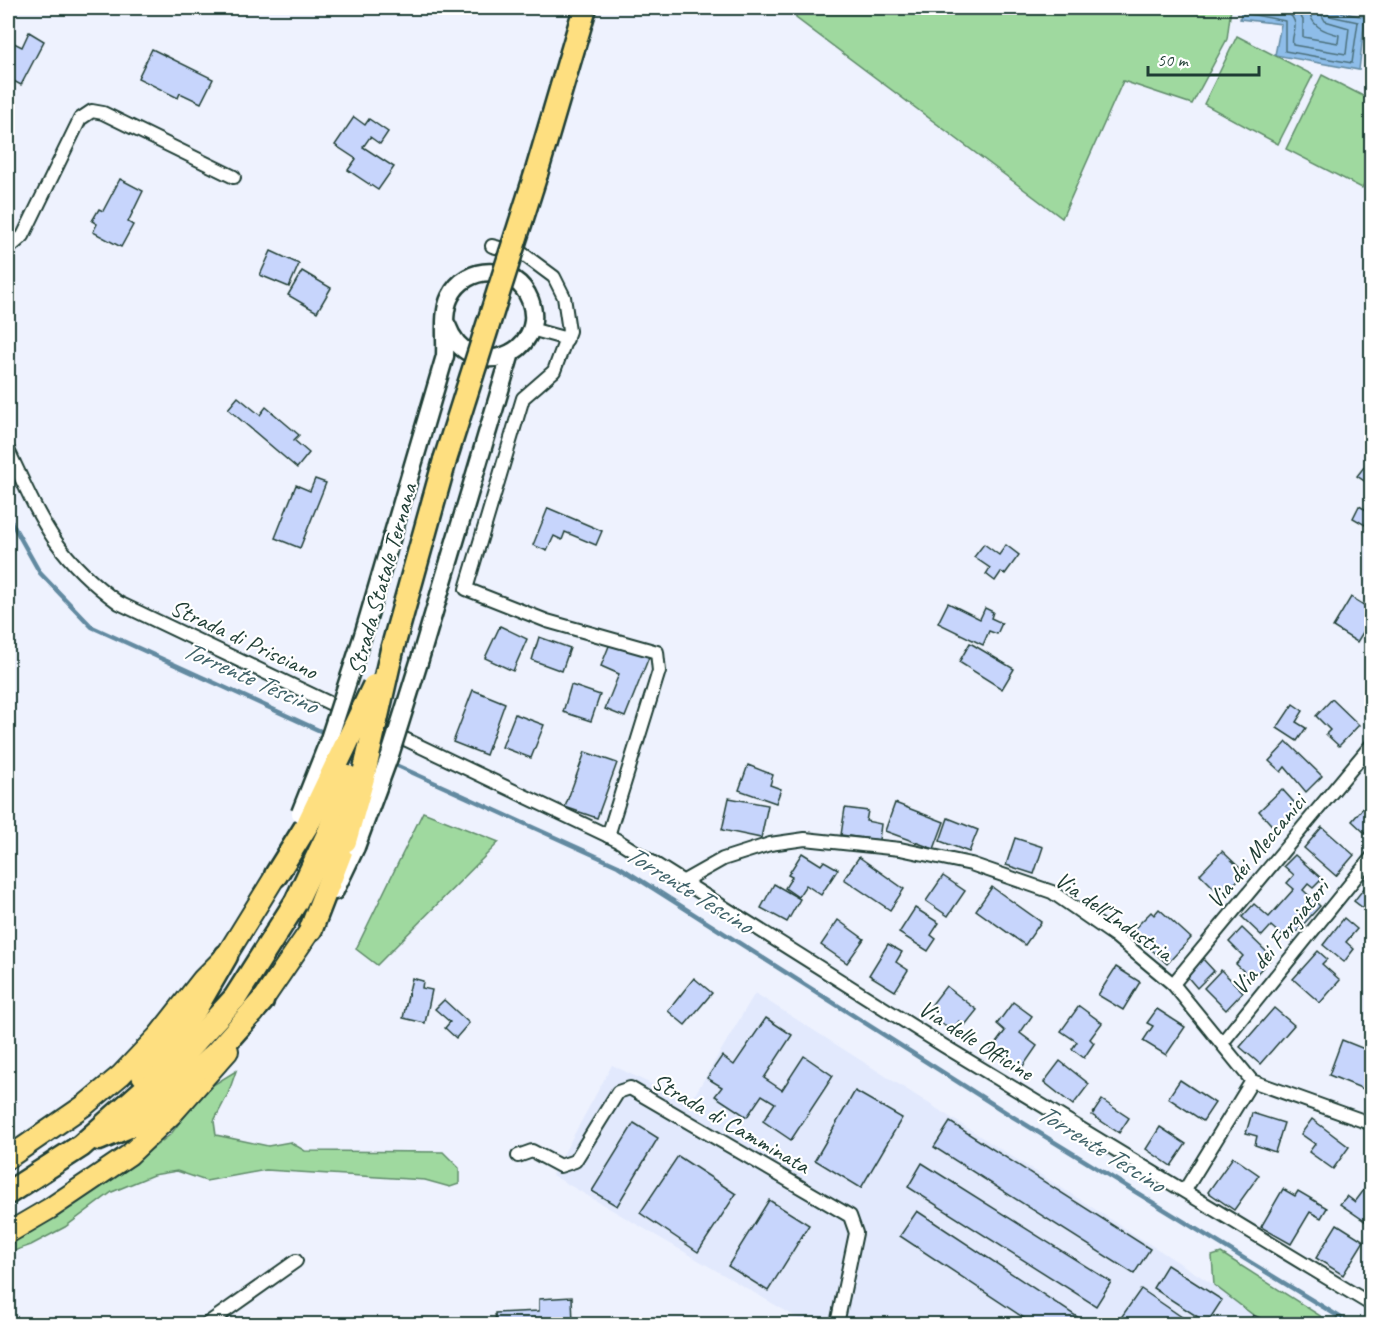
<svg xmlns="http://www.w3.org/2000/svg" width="1379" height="1332" viewBox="0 0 1379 1332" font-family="Caveat,sans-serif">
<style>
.built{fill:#e2e9fd}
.green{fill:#9fd99f;stroke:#5f8b6a;stroke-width:1.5}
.water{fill:#8ebde9;stroke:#628aa1;stroke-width:1.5}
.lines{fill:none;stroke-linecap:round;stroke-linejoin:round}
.shore{stroke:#4b707c;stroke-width:1.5}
.stream{stroke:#628aa1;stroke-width:4.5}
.building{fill:#c7d5fc;stroke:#1f3d34;stroke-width:1.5}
.street-casing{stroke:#1f3d34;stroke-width:16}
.secondary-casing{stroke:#1f3d34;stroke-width:21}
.primary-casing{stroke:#1f3d34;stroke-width:24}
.highway-casing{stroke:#1f3d34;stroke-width:27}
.street{stroke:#fff;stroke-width:12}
.secondary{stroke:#fff;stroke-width:16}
.primary{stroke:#fedf80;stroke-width:20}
.highway{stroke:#fedf80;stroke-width:22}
.secondary-bridge-casing{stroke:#1f3d34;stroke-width:21;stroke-linecap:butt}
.highway-bridge-casing{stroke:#1f3d34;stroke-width:27;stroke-linecap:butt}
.secondary-bridge{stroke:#fff;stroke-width:16}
.highway-bridge{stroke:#fedf80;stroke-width:22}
.labels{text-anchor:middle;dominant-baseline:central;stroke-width:4.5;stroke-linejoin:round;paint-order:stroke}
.street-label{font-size:24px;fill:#1f3d34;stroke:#fff}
.water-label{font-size:26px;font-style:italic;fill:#40636a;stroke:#fff}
</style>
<rect width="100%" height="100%" fill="#eef2fe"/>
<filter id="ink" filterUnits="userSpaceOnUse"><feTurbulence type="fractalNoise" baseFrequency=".0167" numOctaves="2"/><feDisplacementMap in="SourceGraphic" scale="12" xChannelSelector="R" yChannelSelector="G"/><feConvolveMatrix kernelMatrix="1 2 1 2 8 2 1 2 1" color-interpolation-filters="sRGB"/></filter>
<g filter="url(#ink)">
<!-- built -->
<polygon class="built" points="755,993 1214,1285 1253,1315 1249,1324 808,1324 552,1175 612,1065 690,1103"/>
<!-- green -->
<g class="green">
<polygon points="795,8 1231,8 1227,39 1192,104 1123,81 1062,218 796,18"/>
<polygon points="1237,36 1313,75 1278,144 1204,104"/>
<polygon points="1322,75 1371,100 1371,169 1362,188 1286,149"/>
<polygon points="423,812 499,842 377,965 356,949"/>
<polygon points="236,1071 228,1094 214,1121 216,1135 268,1146 290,1142 305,1151 443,1152 459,1168 459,1184 450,1187 425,1180 266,1170 206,1181 177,1171 153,1175 112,1192 65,1227 31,1245 8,1253 8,1239 118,1175 171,1134 203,1091"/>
<polygon points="1221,1253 1333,1324 1265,1324 1214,1285 1212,1256"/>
</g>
<!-- water -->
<polygon class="water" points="1242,8 1318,8 1365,17 1359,70 1275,55 1281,24 1240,19"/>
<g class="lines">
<!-- shore -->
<g class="shore">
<polyline points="1248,8 1250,14 1285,21 1285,51 1352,63 1358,22 1330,16 1326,8"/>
<path d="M1259 8C1271 9 1295 8 1295 26 1295 33 1291 38 1293 45L1346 54 1349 28 1325 21 1318 8"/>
<path d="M1296 8 1303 20V37L1338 43 1339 35C1323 31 1310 26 1309 8"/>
</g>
<!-- stream -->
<g class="stream">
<polyline points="8,516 40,573 92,627 327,734"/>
<polyline points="389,762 618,866 1010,1115 1351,1324"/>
</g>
</g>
<!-- building -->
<g class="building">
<polygon points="29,32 44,41 21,85 8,78 8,51 12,42 22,47"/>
<polygon points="152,49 213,79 201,103 180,93 178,98 138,78"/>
<polygon points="354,117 365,125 369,119 388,132 380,144 370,137 363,147 394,167 378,190 348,170 356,159 335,145"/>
<polygon points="120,179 143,191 128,222 133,225 121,247 93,232 97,224 92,221 99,209 103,211"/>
<polygon points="271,251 299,264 289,287 260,275"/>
<polygon points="302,271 331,288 317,312 288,295"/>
<polygon points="238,397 260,415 266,407 299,435 294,440 309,453 297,468 228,409"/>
<polygon points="1372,457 1372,486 1357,476"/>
<polygon points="315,479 326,483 300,548 275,538 296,485 310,491"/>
<polygon points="1359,506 1372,513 1372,529 1353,518"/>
<polygon points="548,508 602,531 596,545 565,532 562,540 554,536 547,551 533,545"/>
<polygon points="984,544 999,555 1006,545 1019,555 1005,574 1001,572 995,581 986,574 990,568 974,557"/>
<polygon points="1351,597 1372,610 1372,618 1357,642 1333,627"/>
<polygon points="948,603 980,619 985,608 993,612 991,618 1002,623 997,634 989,631 983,645 938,623"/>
<polygon points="500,626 527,639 513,671 485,658"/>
<polygon points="539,637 570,648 562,671 532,660"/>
<polygon points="611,641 649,657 625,717 605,709 619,674 601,666"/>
<polygon points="970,643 1014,669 1002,689 959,662"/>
<polygon points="571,685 600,695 591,721 563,712"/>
<polygon points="473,690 505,703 486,755 453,742"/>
<polygon points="1332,699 1359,725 1339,746 1326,734 1330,730 1316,716"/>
<polygon points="1293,704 1303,711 1296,722 1306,728 1297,741 1277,728"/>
<polygon points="515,714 544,725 531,758 502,747"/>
<polygon points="1287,742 1322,776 1306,792 1285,767 1281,772 1269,761"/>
<polygon points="585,752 617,763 597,818 565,807"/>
<polygon points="748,765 773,775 770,785 781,789 776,803 739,790"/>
<polygon points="1282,789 1301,810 1278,832 1259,811"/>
<polygon points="729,798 768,805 761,838 722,830"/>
<polygon points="1369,801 1372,803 1372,830 1367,835 1352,821"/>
<polygon points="895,803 944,822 934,849 885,831"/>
<polygon points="845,808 868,811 866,821 881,824 879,840 841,835"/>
<polygon points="948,818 978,830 969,852 940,841"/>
<polygon points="1322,827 1354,855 1336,876 1304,848"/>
<polygon points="1015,838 1043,847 1034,874 1006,865"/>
<polygon points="1222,851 1245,873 1222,896 1200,874"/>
<polygon points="802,853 821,865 824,861 838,869 821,895 806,885 798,897 785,888 792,877 788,875"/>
<polygon points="1295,855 1322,879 1313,888 1308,884 1303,890 1320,906 1288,941 1271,926 1262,936 1242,917 1254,904 1269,917 1294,889 1287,883 1294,875 1284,866"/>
<polygon points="859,857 904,889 890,910 844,879"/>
<polygon points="943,876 965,891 948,916 926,901"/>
<polygon points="1369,882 1372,884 1372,915 1354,901"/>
<polygon points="774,884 800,899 787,922 761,908"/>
<polygon points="992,887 1041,922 1025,945 976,910"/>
<polygon points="915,908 939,923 931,935 936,939 928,951 899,933"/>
<polygon points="1159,909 1191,938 1167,964 1132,931 1151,912 1154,915"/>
<polygon points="1344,918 1357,929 1346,942 1354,949 1344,962 1323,945"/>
<polygon points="838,920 864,939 847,963 821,945"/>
<polygon points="1242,928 1272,957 1252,979 1236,964 1243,956 1229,942"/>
<polygon points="888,944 902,952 896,962 908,970 895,991 869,975"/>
<polygon points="1318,951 1327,959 1322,964 1340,980 1320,1003 1293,979"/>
<polygon points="1202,958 1214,971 1197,988 1185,974"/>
<polygon points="1116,967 1140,982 1123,1010 1098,995"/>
<polygon points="1221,970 1243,992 1226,1010 1204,988"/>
<polygon points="412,978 423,981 422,988 432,990 425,1023 403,1018"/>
<polygon points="694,978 712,993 685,1025 668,1011"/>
<polygon points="946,986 977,1010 965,1025 959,1021 952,1031 926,1012"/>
<polygon points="444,1000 469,1023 456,1038 445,1028 450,1022 435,1009"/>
<polygon points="1013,1002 1032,1016 1020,1033 1037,1046 1019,1072 990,1051 1005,1031 997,1024"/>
<polygon points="1079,1006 1102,1023 1090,1039 1094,1043 1084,1058 1072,1049 1077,1042 1061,1031"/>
<polygon points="1274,1008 1294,1025 1260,1064 1240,1047"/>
<polygon points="1157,1009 1185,1027 1166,1055 1143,1041 1153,1026 1147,1023"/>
<polygon points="766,1018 792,1035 764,1078 782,1090 804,1056 833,1076 791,1140 763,1121 775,1103 762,1095 747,1117 715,1096 722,1087 707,1078 722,1056 734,1065"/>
<polygon points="1342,1040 1372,1052 1372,1077 1366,1090 1329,1075"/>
<polygon points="1060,1061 1089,1084 1073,1105 1044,1082"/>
<polygon points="1180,1080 1215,1103 1203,1121 1168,1098"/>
<polygon points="855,1091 902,1118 861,1188 815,1160"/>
<polygon points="1102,1100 1129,1118 1119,1133 1092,1115"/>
<polygon points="1252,1113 1284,1123 1275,1152 1255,1145 1257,1136 1246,1133"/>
<polygon points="1312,1119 1349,1147 1333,1169 1309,1152 1315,1144 1301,1134"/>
<polygon points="950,1122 1150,1249 1134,1274 934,1147"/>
<polygon points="634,1123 658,1138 617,1206 592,1191"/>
<polygon points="1160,1127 1186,1144 1171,1166 1146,1149"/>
<polygon points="678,1156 736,1194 698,1252 640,1213"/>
<polygon points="1233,1157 1259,1175 1234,1210 1208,1192"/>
<polygon points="922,1163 1111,1282 1096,1306 908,1187"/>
<polygon points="1283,1189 1295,1196 1298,1191 1327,1208 1321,1218 1310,1212 1291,1244 1261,1227"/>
<polygon points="1364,1190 1372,1195 1372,1226 1340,1204 1347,1196 1355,1202"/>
<polygon points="769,1200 809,1225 768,1291 728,1266"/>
<polygon points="917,1211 1088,1324 1033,1324 900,1236"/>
<polygon points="1337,1224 1364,1241 1343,1275 1316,1258"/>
<polygon points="1167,1265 1222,1300 1207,1323 1153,1288"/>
<polygon points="1141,1289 1192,1324 1127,1324 1120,1319"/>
<polygon points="572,1297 573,1324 496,1324 495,1313 539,1311 539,1299"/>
<polygon points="1253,1315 1273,1324 1249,1324"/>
</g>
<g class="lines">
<!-- street casing -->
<g class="street-casing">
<g id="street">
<polyline points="492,246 523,254 554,277 564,297 569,331 554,371 523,398 466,589 547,621 657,652 659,671 608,836"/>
<polyline points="8,249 23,236 80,119 92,111 103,113 234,177"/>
<polyline points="531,329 567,339"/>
<path d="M8 450C41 520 54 556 119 603L617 840 944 1046 1372 1305"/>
<polyline points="684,881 723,859 770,844 805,839 900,849 971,864 1052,892 1114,935 1173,984 1252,1081 1372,1124"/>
<polyline points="1173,984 1372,744"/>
<polyline points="1222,1043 1372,857"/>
<polyline points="518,1156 532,1151 560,1166 575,1161 618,1092 630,1088 850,1216 856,1233 837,1324"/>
<polyline points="1185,1190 1252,1081"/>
<polyline points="207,1324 296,1261"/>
</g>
</g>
<!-- secondary casing -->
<g class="secondary-casing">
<g id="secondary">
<path d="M363 635 445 356C446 337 442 313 450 297 466 263 516 264 530 300 550 354 469 386 447 325"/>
<polyline points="420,659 511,353"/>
<polyline points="335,891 356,847"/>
</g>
</g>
<!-- primary casing -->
<g class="primary-casing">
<g id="primary">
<polyline points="253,1014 311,929"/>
<polyline points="8,1158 85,1105 121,1075 158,1036 203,979 226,956 276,875"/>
<polyline points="8,1233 49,1209 129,1155 171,1115 228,1051"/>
</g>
</g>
<!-- highway casing -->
<g class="highway-casing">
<g id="highway">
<polyline points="536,174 585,8"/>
<polyline points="392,650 445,460"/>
<polyline points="276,875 309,822"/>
<polyline points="311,929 345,841"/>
<polyline points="143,1075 196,1008 226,956"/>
<polyline points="99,1139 139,1122 215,1054 262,1001"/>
<polyline points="8,1193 81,1146 179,1059 235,998 296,902 329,832"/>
</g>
</g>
<!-- street -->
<use href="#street" class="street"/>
<!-- secondary -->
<use href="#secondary" class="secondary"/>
<!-- primary -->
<use href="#primary" class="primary"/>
<!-- highway -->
<use href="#highway" class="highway"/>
<!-- secondary-bridge casing -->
<g class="secondary-bridge-casing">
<g id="secondary-bridge">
<polyline points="300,813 327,745 363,635"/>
<polyline points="356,847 390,755 420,659"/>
</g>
</g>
<!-- highway-bridge casing -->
<g class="highway-bridge-casing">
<g id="highway-bridge">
<polyline points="445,460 536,174"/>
<polyline points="309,822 374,686"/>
<polyline points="329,832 348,777"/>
<polyline points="345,841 363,778 392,650"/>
</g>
</g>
<!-- secondary-bridge -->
<use href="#secondary-bridge" class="secondary-bridge"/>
<!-- highway-bridge -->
<use href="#highway-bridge" class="highway-bridge"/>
</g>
</g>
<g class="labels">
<!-- street labels -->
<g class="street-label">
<text transform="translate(382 579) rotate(-74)">Strada Statale Ternana</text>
<text transform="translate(244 639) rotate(25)">Strada di Prisciano</text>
<text transform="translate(1256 851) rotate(-50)">Via dei Meccanici</text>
<text transform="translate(1114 916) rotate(35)">Via dell'Industria</text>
<text transform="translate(1280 937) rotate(-51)">Via dei Forgiatori</text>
<text transform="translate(976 1040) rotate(32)">Via delle Officine</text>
<text transform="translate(731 1123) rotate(30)">Strada di Camminata</text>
</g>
<!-- water labels -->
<g class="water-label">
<text transform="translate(250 677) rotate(24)">Torrente Tescino</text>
<text transform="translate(689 889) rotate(32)">Torrente Tescino</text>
<text transform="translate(1101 1148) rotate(32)">Torrente Tescino</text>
</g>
</g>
<!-- margin -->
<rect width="1379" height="1332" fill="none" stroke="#fff" stroke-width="30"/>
<rect x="15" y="15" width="1349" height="1302" fill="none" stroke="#1f3d34" stroke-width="2" filter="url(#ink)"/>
<!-- scale -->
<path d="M1148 66v9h111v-9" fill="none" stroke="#1f3d34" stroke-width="3"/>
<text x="1157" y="66" font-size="18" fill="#1f3d34" stroke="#ffffff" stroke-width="4.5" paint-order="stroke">50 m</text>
</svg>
